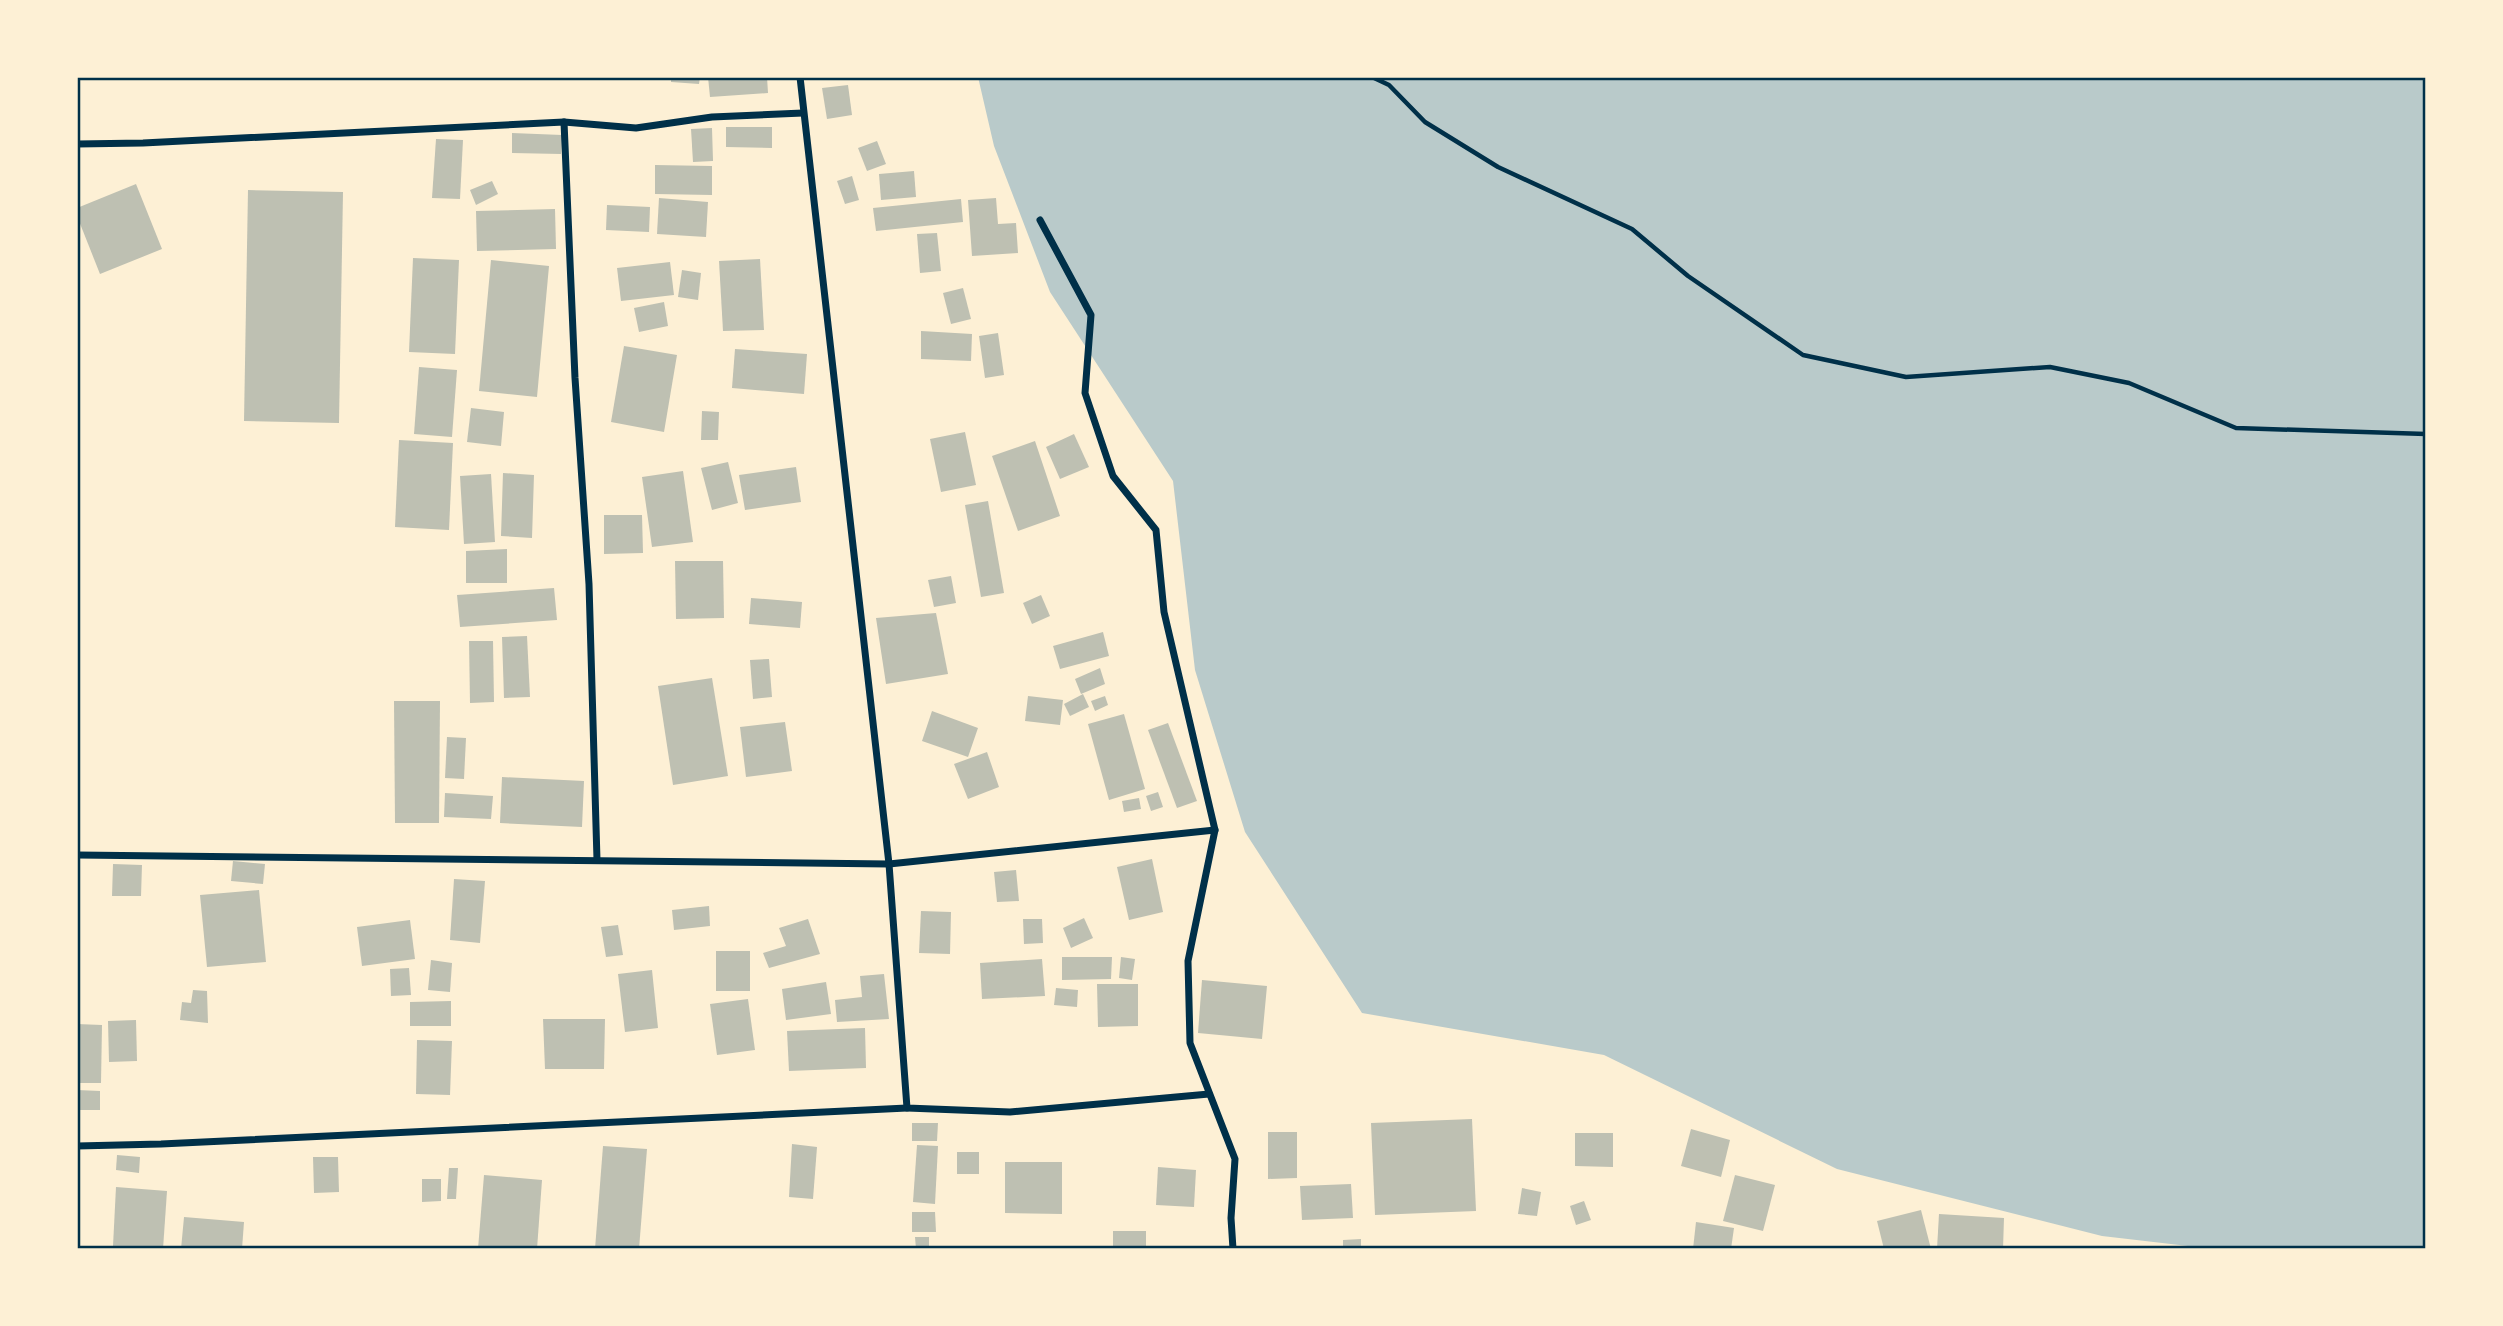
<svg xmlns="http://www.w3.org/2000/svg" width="2503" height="1326" viewBox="0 0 2503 1326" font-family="Lato,sans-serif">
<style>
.green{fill:#b9caca}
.building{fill:#bec0b2}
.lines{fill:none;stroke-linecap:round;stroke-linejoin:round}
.path{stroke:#003049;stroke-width:4.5}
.minor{stroke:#003049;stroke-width:7}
.neatline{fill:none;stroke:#003049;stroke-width:2.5}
</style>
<rect width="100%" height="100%" fill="#fdf0d5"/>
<!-- green -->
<polygon class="green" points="978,77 2426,77 2426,1249 2190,1249 2188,1246 2102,1236 1837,1169 1604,1055 1362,1013 1245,832 1195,670 1173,481 1050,292 994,146"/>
<!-- building -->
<g class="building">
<polygon points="671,77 700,77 699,84 671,82"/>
<polygon points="708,77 767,77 768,93 710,97"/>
<polygon points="848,85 852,115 827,119 822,88"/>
<polygon points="726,127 772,127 772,148 726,147"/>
<polygon points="712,128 713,161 693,162 691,129"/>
<polygon points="512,133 562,135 561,154 512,153"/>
<polygon points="436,139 463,140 460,199 432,198"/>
<polygon points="877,141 886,164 867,171 858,148"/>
<polygon points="655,165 712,166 712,195 655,194"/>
<polygon points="914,171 916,197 881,200 879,174"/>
<polygon points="852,176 859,200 845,204 837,181"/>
<polygon points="492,181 498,194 476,205 470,190"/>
<polygon points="136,184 162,249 100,274 77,216 77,208"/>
<polygon points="248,190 343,192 339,423 244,421"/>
<polygon points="659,198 708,202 706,237 657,234"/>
<polygon points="996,198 998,224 1016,223 1018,253 972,256 968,200"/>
<polygon points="961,199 963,222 876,231 873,208"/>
<polygon points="607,205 650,207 649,232 606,230"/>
<polygon points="555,209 556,249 477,251 476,211"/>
<polygon points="937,233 941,271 920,273 917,234"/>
<polygon points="413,258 459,260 455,354 409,352"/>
<polygon points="760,259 764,330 723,331 719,261"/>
<polygon points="491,260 549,266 537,397 479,391"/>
<polygon points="670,262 674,295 621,301 617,268"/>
<polygon points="682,270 701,273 698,300 678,297"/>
<polygon points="963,288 971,319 951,324 943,293"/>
<polygon points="664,302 668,326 639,332 634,308"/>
<polygon points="921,331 972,334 971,361 921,359"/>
<polygon points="998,333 1004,375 985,378 979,336"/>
<polygon points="624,346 677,355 664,432 611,422"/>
<polygon points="735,349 807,354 804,394 732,388"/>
<polygon points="419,367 457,370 452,437 414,434"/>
<polygon points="471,408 504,412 501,446 467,442"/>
<polygon points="702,411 719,412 718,440 701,440"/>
<polygon points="965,432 976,485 941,492 930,439"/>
<polygon points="1074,434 1089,467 1060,479 1046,447"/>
<polygon points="399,440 453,443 449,530 395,527"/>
<polygon points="1035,441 1060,516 1018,531 992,456"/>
<polygon points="728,462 738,503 712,510 701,468"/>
<polygon points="796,467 801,502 745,510 739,475"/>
<polygon points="683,471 693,542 652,547 642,477"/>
<polygon points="503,473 534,475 532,538 501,536"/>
<polygon points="491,474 495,542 464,544 460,476"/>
<polygon points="988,501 1004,593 981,597 965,505"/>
<polygon points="604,515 642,515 643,553 604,554"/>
<polygon points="507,549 507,583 466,583 466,551"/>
<polygon points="675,561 723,561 724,618 676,619"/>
<polygon points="951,576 956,603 934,607 928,580"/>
<polygon points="554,588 557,620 460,627 457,595"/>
<polygon points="1041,595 1050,616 1032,624 1023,603"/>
<polygon points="751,598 802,602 800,628 749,624"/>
<polygon points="936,613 948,674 886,684 876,618"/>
<polygon points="1103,632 1109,656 1060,669 1053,646"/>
<polygon points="527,636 530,697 504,698 502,637"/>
<polygon points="469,641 493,641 494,702 470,703"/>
<polygon points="769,659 772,697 753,699 750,660"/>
<polygon points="1100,668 1105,684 1081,694 1075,679"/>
<polygon points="712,678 728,776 673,785 658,686"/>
<polygon points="1083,694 1089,707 1070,716 1064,704"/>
<polygon points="1028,696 1063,700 1060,725 1025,721"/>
<polygon points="1105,696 1108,705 1095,711 1091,701"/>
<polygon points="394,701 440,701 439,823 395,823"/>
<polygon points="932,711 978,728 968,757 922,741"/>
<polygon points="1124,714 1145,789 1109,800 1088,724"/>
<polygon points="785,722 792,771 746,777 740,727"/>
<polygon points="1168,723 1197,801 1177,808 1148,730"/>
<polygon points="447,737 466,738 464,779 445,778"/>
<polygon points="987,752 999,787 968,799 954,764"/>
<polygon points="502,777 584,781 582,827 500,823"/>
<polygon points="1158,792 1163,807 1151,811 1146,796"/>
<polygon points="445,793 493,796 491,819 444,817"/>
<polygon points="1139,798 1141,809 1124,812 1122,801"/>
<polygon points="1152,859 1163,912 1129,920 1117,867"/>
<polygon points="233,861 265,864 263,884 231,881"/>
<polygon points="113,864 142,865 141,896 112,896"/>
<polygon points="1016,870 1019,901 997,902 994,872"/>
<polygon points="454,879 485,881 480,943 450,940"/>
<polygon points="259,890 266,962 207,967 200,895"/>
<polygon points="709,906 710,926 674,930 672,910"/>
<polygon points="921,911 951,912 950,954 919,953"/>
<polygon points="1084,918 1093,938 1071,948 1063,928"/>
<polygon points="808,919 820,954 769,968 763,953 786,946 779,928"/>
<polygon points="1023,919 1042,919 1043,943 1024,944"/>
<polygon points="410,920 415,959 362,966 357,927"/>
<polygon points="618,925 623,955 606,957 601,927"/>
<rect x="716" y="951" width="34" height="40"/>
<polygon points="1062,957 1112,957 1111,979 1062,980"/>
<polygon points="1121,957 1135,959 1132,980 1119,978"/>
<polygon points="1042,959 1045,996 982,999 980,963"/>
<polygon points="431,960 452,963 450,992 428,990"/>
<polygon points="409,968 411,995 391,996 390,969"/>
<polygon points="652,970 658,1028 625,1032 618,974"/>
<polygon points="884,974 889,1019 837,1022 835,1000 862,997 860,976"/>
<polygon points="1202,980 1267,986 1262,1039 1198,1033"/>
<polygon points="826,982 831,1014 786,1020 782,989"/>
<polygon points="1097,984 1138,984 1138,1026 1098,1027"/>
<polygon points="1056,988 1078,990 1077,1007 1054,1005"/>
<polygon points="193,990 207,991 208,1023 180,1020 182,1002 191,1003"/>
<polygon points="748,999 755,1050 717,1055 710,1004"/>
<polygon points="451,1001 451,1026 410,1026 410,1002"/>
<polygon points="543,1019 605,1019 604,1069 545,1069"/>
<polygon points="136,1020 137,1061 109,1062 108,1021"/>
<polygon points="77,1024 102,1025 101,1083 77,1083"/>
<polygon points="865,1028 866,1068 789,1071 787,1031"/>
<polygon points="417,1040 452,1041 450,1095 416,1094"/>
<polygon points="77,1090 100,1091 100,1110 77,1110"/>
<polygon points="1472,1119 1476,1211 1375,1215 1371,1123"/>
<polygon points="912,1123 938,1123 937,1141 912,1141"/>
<polygon points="1691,1129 1730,1140 1721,1177 1681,1166"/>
<polygon points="1268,1132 1297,1132 1297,1178 1268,1179"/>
<polygon points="1575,1133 1613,1133 1613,1167 1575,1166"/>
<polygon points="792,1144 817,1147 813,1199 789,1197"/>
<polygon points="917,1145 938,1146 935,1204 913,1202"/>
<polygon points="603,1146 647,1149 639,1249 595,1249"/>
<rect x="957" y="1152" width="22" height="22"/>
<polygon points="117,1155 140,1157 139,1173 116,1170"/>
<polygon points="313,1157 338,1157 339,1192 314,1193"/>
<polygon points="1005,1162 1062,1162 1062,1214 1005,1213"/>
<polygon points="1158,1167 1196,1170 1194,1207 1156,1205"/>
<polygon points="449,1168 458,1168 456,1199 447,1199"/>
<polygon points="484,1175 542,1180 537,1249 478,1249"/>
<polygon points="1735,1175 1775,1185 1763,1231 1723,1221"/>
<polygon points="422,1179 441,1179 441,1201 422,1202"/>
<polygon points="1351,1184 1353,1218 1302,1220 1300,1186"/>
<polygon points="116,1187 167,1191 163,1249 113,1246"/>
<polygon points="1522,1188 1541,1192 1537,1216 1518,1214"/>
<polygon points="1584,1201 1591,1220 1576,1225 1570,1206"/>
<polygon points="1921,1210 1931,1249 1884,1249 1877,1221"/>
<polygon points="912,1212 935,1212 936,1232 912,1232"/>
<polygon points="1939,1214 2004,1218 2003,1249 1937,1249"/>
<polygon points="184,1217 244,1222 242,1249 181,1249"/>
<polygon points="1696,1222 1734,1228 1731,1249 1693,1249"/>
<rect x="1113" y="1231" width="33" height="18"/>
<polygon points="915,1237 929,1237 929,1249 916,1249"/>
<polygon points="1361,1239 1361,1249 1343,1249 1343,1240"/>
</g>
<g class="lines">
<!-- path -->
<polyline class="path" points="1372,77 1389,85 1425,122 1498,167 1632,229 1688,276 1803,355 1906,377 2050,367 2129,383 2236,428 2426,434"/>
<!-- minor -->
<g class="minor">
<polyline points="800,77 889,864 907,1108 1010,1112 1209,1094"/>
<polyline points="564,122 575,378 589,584 597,860"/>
<polyline points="77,144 143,143 564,122 636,128 712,117 803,113"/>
<polyline points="1040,220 1091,315 1085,393 1113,476 1156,530 1164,612 1215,830 1188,961 1190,1043 1235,1159 1231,1218 1233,1249"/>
<polyline points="77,855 889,864 1215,830"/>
<polyline points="77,1146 161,1144 907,1108"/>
</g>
</g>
<!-- border -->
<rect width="2503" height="1326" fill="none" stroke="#fdf0d5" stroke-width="158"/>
<rect x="79" y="79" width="2345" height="1168" class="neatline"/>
</svg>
